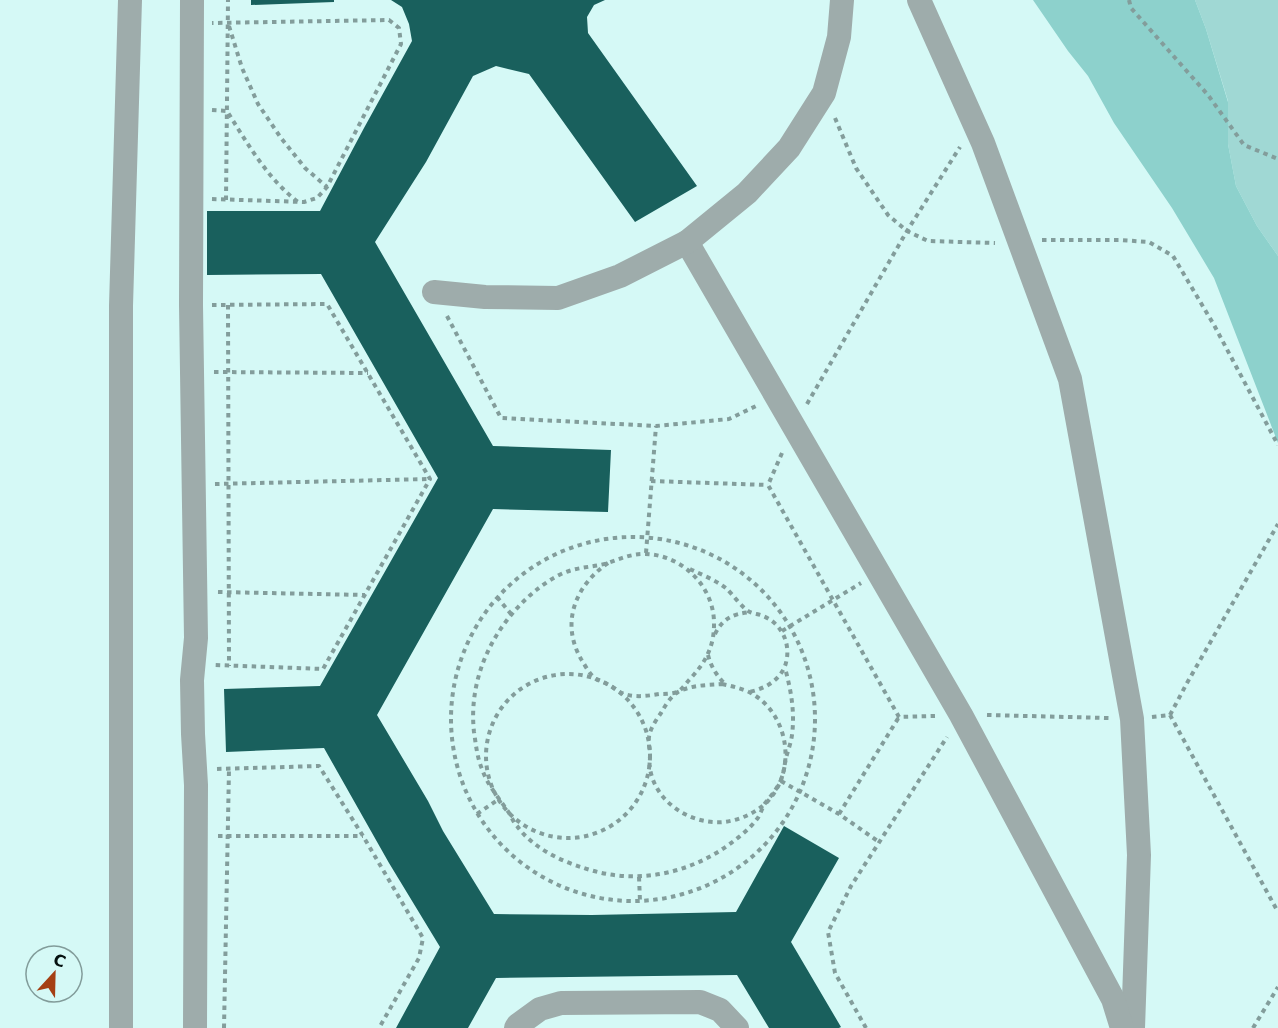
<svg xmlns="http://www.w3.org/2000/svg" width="1278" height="1028" viewBox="0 0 1278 1028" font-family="'DejaVu Sans',sans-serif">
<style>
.green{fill:#a0d8d4}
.forest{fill:#8dd1cc}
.building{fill:#19605d}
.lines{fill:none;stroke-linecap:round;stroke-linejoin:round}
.path{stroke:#839d9b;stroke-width:4;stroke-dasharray:4.5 4.5;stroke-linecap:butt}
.minor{stroke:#9eacab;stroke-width:24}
</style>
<rect width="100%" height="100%" fill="#d5f9f6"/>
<!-- green -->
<polygon class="green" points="1195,0 1278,0 1278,256 1257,226 1236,186 1228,144 1228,101 1206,29"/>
<!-- forest -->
<polygon class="forest" points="1033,0 1195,0 1206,29 1228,102 1228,144 1236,186 1257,226 1278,256 1278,443 1214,278 1172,208 1114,123 1088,76 1068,51"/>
<!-- building -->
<g class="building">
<polygon points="251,0 334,0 334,2 251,5"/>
<polygon points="391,0 605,0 594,5 587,17 588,33 697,186 635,222 529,74 496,66 473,76 426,162 375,242 493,446 611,450 608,512 493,509 377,715 428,801 443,831 494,914 592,915 736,912 784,826 839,858 791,942 841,1027 839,1028 769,1028 737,975 496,978 468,1028 396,1028 440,947 389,863 324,748 226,752 224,689 320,686 438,478 321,274 207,275 207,211 320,211 364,128 412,41 409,24 402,7"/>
</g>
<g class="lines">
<!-- path -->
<g class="path">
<polyline points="1129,0 1131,8 1208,95 1244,145 1278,159"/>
<polyline points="229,26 242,68 258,104 281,138 305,168 327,187"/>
<path d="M212 110 227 111C247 143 267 178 298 202"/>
<polyline points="835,118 856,168 888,215 907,231 928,241 995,243"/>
<polyline points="212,199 304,202 317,198 327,187 401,44 399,28 389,20 212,23"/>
<polyline points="226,200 228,0"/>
<polyline points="1042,240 1119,240 1149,242 1173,256 1214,325 1278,445"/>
<polyline points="212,305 327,304 430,479 323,669 215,665"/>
<polyline points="228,305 229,666"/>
<polyline points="447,316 501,418 656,426 729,419 756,406"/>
<polyline points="214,372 368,373"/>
<polyline points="807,404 907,231 960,147"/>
<polyline points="782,453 768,485 899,717 935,716"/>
<polyline points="651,481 768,485"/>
<polyline points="215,484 429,479"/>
<circle cx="633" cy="719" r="182"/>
<polyline points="646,553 656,426"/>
<path d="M608 563C576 585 560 622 581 659 585 665 589 674 596 679 599 681 603 682 607 684 612 686 617 691 622 693 634 698 647 696 659 694 664 694 673 694 677 692 682 690 686 683 690 679 705 663 714 647 714 625 715 587 682 554 644 554 630 554 620 559 608 563 594 567 579 567 566 572 555 576 544 584 535 591 493 626 468 678 474 732 476 745 477 757 482 769 487 784 498 797 507 810 511 815 513 822 517 826 532 847 560 861 584 868 636 886 692 874 735 840 743 834 751 827 757 819 761 814 762 807 766 802 771 796 776 790 780 782 784 774 784 767 786 758 788 750 791 743 792 735 795 712 791 690 785 668"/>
<path d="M690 569C702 575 716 580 727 589 733 595 743 609 750 612 754 614 759 614 763 616 783 624 792 646 785 666 779 681 764 689 749 692"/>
<polyline points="218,592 365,595"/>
<polyline points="497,597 511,614"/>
<polyline points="782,631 861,583"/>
<path d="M715 634C723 618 733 614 750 612"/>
<path d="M708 655C711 667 717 676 725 684"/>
<circle cx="568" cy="756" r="82"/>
<path d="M722 684C731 686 740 688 749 692 788 712 798 768 768 801 756 813 740 820 724 822 691 825 656 803 650 769 649 765 650 760 650 755 650 750 648 743 649 737 650 729 656 720 661 713 665 706 670 697 678 692 691 685 708 685 722 684Z"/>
<polyline points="987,715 1109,718"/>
<polyline points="1170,715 1187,683 1278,524"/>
<polyline points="1152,717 1170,715 1278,912"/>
<polyline points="217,769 319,766 363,836 423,938 419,958 379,1028"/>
<polyline points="781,781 839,814 879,842"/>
<polyline points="477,814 499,799"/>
<polyline points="839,814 899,717"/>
<polyline points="218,836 363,836"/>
<polyline points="639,877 640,901"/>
<polyline points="224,1028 229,769"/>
<polyline points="866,1028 835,973 828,932 851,886 947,737"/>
<polyline points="1253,1028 1278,987"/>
</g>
<!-- minor -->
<g class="minor">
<polyline points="192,0 191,305 196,638 192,680 193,734 196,785 195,1028"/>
<polyline points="919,0 983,143 1070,379 1132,719 1139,855 1133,1028"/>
<polyline points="687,242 961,715 1113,999 1122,1028"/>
<polyline points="434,292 485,297 558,298 620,276 687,242 747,193 789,148 824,93 839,37 842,0"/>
<polyline points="121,1028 121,306 130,0"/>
<polyline points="516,1028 518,1025 540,1009 561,1003 700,1002 720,1010 737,1028"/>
</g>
</g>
<!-- north arrow -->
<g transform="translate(54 974) rotate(22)"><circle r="28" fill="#d5f9f6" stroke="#829c9a" stroke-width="1.5"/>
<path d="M0-4.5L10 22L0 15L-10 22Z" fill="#a54014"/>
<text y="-9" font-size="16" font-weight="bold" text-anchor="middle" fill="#051110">С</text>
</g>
</svg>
